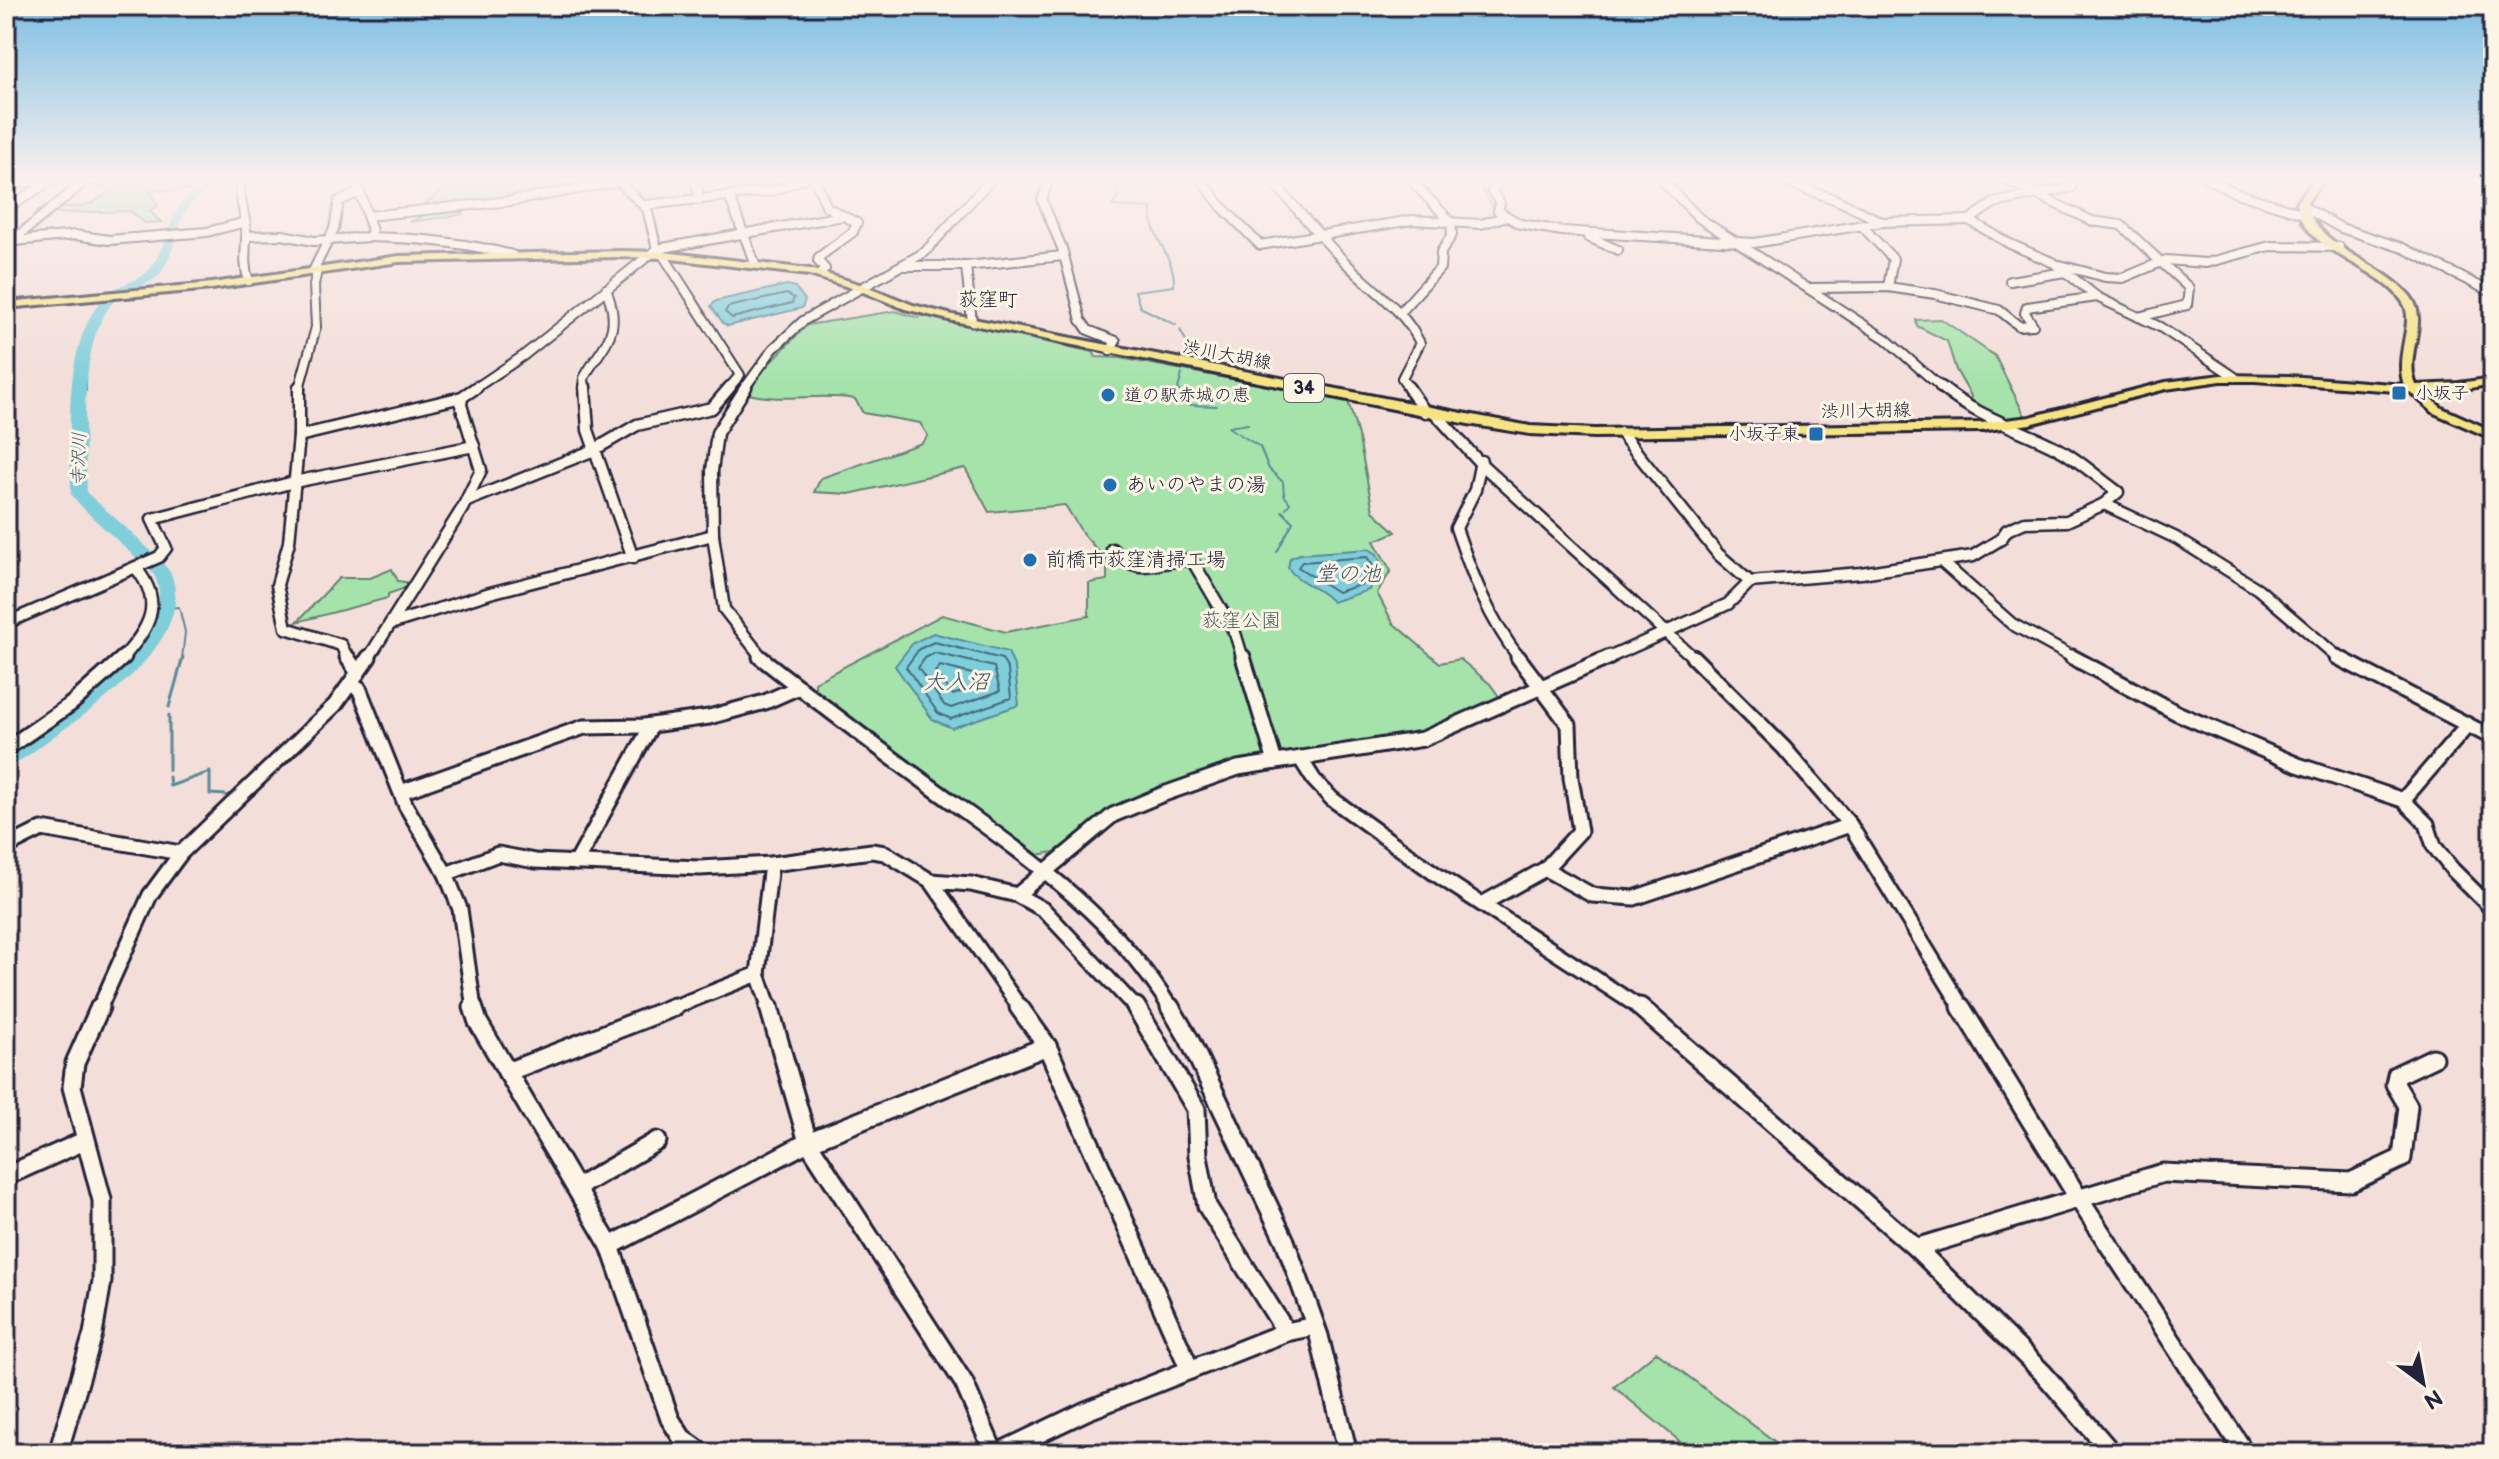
<svg xmlns="http://www.w3.org/2000/svg" width="2499" height="1459" viewBox="0 0 2499 1459" font-family="'Balsamiq Sans','Klee One',sans-serif">
<style>
.green{fill:#a5e3ab;stroke:#648273;stroke-width:2}
.water{fill:#7fcfdb;stroke:#5a8a9b;stroke-width:2}
.lines{fill:none;stroke-linecap:round;stroke-linejoin:round}
.shore{stroke:#47677b;stroke-width:2}
.stream-far1{stroke:#5a8a9b;stroke-width:2}
.stream{stroke:#5a8a9b;stroke-width:3}
.river{fill:#7fcfdb;fill-rule:evenodd}
.minor-far3-casing{stroke:#22223b;stroke-width:12}
.minor-far2-casing{stroke:#22223b;stroke-width:15}
.minor-far1-casing{stroke:#22223b;stroke-width:19}
.minor-casing{stroke:#22223b;stroke-width:23}
.major-casing{stroke:#22223b;stroke-width:6}
.minor-far3{stroke:#fcf5e5;stroke-width:8}
.minor-far2{stroke:#fcf5e5;stroke-width:10}
.minor-far1{stroke:#fcf5e5;stroke-width:13}
.minor{stroke:#fcf5e5;stroke-width:17}
.major{fill:#f6e381;fill-rule:evenodd}
.poi-dot{fill:#1f6fb2;stroke:#fcf5e5;stroke-width:3}
.labels{text-anchor:middle;dominant-baseline:central;stroke-width:6;stroke-linejoin:round;paint-order:stroke}
.far-street-label{font-size:18px;fill:#22223b;stroke:#fcf5e5}
.shield{fill:#fcf5e5;stroke:#63616e;stroke-width:2}
.shield-label{font-size:18px;font-weight:bold;fill:#22223b}
.far-poi-label{font-size:18px;fill:#22223b;stroke:#fcf5e5;text-anchor:start}
.far-water-label{font-size:18px;font-style:italic;fill:#3e566b;stroke:#fcf5e5}
.far-quarter-label{font-size:20px;fill:#22223b;stroke:#fcf5e5}
.poi-label{font-size:20px;fill:#22223b;stroke:#fcf5e5;text-anchor:start}
.park-label{font-size:20px;fill:#495c5d;stroke:#fcf5e5}
.water-label{font-size:22px;font-style:italic;fill:#3e566b;stroke:#fcf5e5}
</style>
<rect width="100%" height="100%" fill="#f3ded9"/>
<filter id="ink" filterUnits="userSpaceOnUse"><feTurbulence type="fractalNoise" baseFrequency=".0125" numOctaves="2"/><feDisplacementMap in="SourceGraphic" scale="16" xChannelSelector="R" yChannelSelector="G"/><feConvolveMatrix kernelMatrix="1 2 1 2 8 2 1 2 1" color-interpolation-filters="sRGB"/></filter>
<g filter="url(#ink)">
<!-- green -->
<g class="green">
<polygon points="116,178 185,178 187,182 211,185 206,190 150,191 158,206 149,211 161,222 145,223 130,211 35,214 38,210 81,206 93,203 112,189 90,186"/>
<path d="M444 178H587L599 184 471 204 460 215 410 222 439 208H417C429 201 446 193 444 178Z"/>
<path d="M895 311 919 318 920 315 1093 352 1096 357 1120 358 1348 401 1359 439 1373 511 1396 532 1374 541 1391 571 1377 593 1393 623 1440 663 1460 659 1490 684 1503 702 1439 731 1237 764 1109 813 1054 852 1038 855 815 692V682L942 615 1006 632 1089 616V583L1107 580V561L1083 534 1065 505 989 512 965 468 849 494 814 492 821 478 922 443 928 436 920 423 863 413 855 399C820 392 783 403 749 394L759 374 807 325Z"/>
<polygon points="1941,319 1995,356 2026,418 2006,422 1969,403 1971,396 1956,370 1947,341 1917,326 1916,320"/>
<polygon points="392,569 398,581 411,583 408,587 388,594 388,598 297,622 339,578 370,578"/>
<polygon points="1656,1352 1790,1453 1694,1453 1614,1387"/>
</g>
<!-- water -->
<g class="water">
<polygon points="787,285 795,287 805,300 802,308 728,326 723,323 711,306 716,301"/>
<path d="M1369 549 1377 554 1381 563 1369 590 1332 602C1320 587 1299 584 1288 568L1290 558 1300 554Z"/>
<polygon points="933,633 1008,652 1015,668 1019,705 952,728 933,720 895,666 913,643"/>
</g>
<g class="lines">
<!-- shore -->
<g class="shore">
<polygon points="787,294 794,298 792,303 732,318 725,312 728,307"/>
<polygon points="1367,557 1373,566 1363,584 1337,592 1298,567 1302,562"/>
<polygon points="934,642 1002,659 1008,670 1011,698 951,719 938,713 906,667 919,649"/>
<polygon points="935,653 994,667 1000,691 951,708 944,705 918,668 925,658"/>
<polygon points="940,666 984,677 987,683 953,695 935,672"/>
</g>
<!-- stream-far1 -->
<g class="stream-far1">
<path d="M1115 178 1119 198 1112 206 1151 208C1149 238 1176 256 1174 286L1135 291 1140 307 1176 325"/>
<polyline points="1476,178 1496,213"/>
<polyline points="1180,330 1192,351 1188,362"/>
<polyline points="1182,374 1178,389 1190,405 1217,406"/>
<polyline points="80,392 86,390 86,365"/>
<polyline points="1248,424 1228,427 1260,447 1269,469 1283,482 1284,495 1290,503 1286,508"/>
<polyline points="1277,552 1293,522 1282,511"/>
<polyline points="168,608 179,607 185,632 182,659"/>
</g>
<!-- stream -->
<g class="stream">
<polyline points="169,707 183,657"/>
<polyline points="169,715 169,770"/>
<polyline points="169,777 170,786 210,772 210,794 226,795"/>
</g>
<!-- river -->
<path class="river" d="M143 178 197 183 205 191C199 197 192 202 187 209 175 228 175 252 162 271 150 288 128 287 115 300 76 340 86 441 87 493 102 507 166 561 171 574 197 639 98 706 53 737 38 747 23 762 6 767V750C48 721 187 639 154 575 150 569 142 563 136 558 115 537 89 517 71 494 71 432 61 349 103 298 116 282 142 283 153 265 169 239 169 210 193 190L156 185Z"/>
<!-- minor-far3 casing -->
<g class="minor-far3-casing">
<g id="minor-far3">
<path d="M242 178C237 197 245 210 246 229 247 249 242 262 249 281"/>
<path d="M352 178 357 182 372 231 369 237C418 238 464 242 512 255"/>
<polyline points="695,178 700,200"/>
<polyline points="814,178 827,207 857,223 853,232 819,257 818,261 825,269 820,274"/>
<polyline points="1049,178 1042,200 1062,248 1081,320 1088,330 1116,341 1110,351"/>
<polyline points="1208,178 1201,179 1221,206 1260,245 1412,220 1481,224 1504,217"/>
<path d="M1270 178C1294 206 1318 235 1345 262 1371 289 1403 308 1420 343L1402 378 1409 389"/>
<polyline points="1502,178 1492,191 1500,203 1498,211 1520,224 1562,231 1754,243 1882,222 1969,220 2010,244 2054,263 2097,297 2160,327 2235,377"/>
<polyline points="1660,178 1699,218 1886,339 1943,389"/>
<polyline points="1774,178 1837,200 1882,222"/>
<polyline points="2002,178 2092,221 2121,225 2189,288 2187,305 2139,317"/>
<polyline points="2206,178 2236,193 2301,213"/>
<polyline points="6,184 51,180"/>
<polyline points="730,198 755,264"/>
<polyline points="645,205 773,191 805,178"/>
<polyline points="2302,206 2341,228 2403,248 2493,293"/>
<polyline points="6,209 55,178"/>
<polyline points="367,216 511,201 617,182"/>
<polyline points="1969,220 1994,203 2072,187"/>
<polyline points="1862,226 1893,259 1888,287"/>
<polyline points="246,236 282,235 314,241 369,237"/>
<polyline points="1588,237 1618,250"/>
<polyline points="12,241 89,178"/>
<polyline points="6,242 75,235 109,240 207,232 246,222"/>
<polyline points="657,249 843,216"/>
<polyline points="663,255 740,375 728,389"/>
<polyline points="2060,265 2105,277 2123,278 2166,260 2206,263 2270,246 2339,247"/>
<polyline points="904,266 966,266 1063,256"/>
<polyline points="966,266 972,322"/>
<polyline points="313,271 334,229 339,201 360,192"/>
<polyline points="2010,281 2065,272"/>
<polyline points="1810,288 1888,287 1935,294 1999,310 2019,326 2033,325 2025,313 2027,307 2097,297"/>
<polyline points="1401,311 1440,268 1441,252 1452,235 1451,222 1409,178"/>
<polyline points="299,389 316,327 314,285 317,270"/>
<polyline points="474,389 523,356 657,249 647,209 615,178"/>
<path d="M585 389 584 378C603 343 624 335 606 289"/>
<polyline points="744,389 773,349 803,321 925,252 992,178"/>
</g>
</g>
<!-- minor-far2 casing -->
<g class="minor-far2-casing">
<g id="minor-far2">
<polyline points="299,387 299,436 289,542 277,585 286,628 341,645 348,659"/>
<polyline points="585,387 588,430 633,558"/>
<polyline points="746,387 717,433 712,471 713,535 724,609 763,659"/>
<polyline points="1408,387 1425,412"/>
<polyline points="1436,414 1479,462 1695,659"/>
<polyline points="1621,433 1718,554 1750,582"/>
<polyline points="299,436 462,397 477,387"/>
<path d="M1481 461 1475 490 1456 528C1472 575 1489 619 1520 659"/>
<polyline points="467,501 594,450 637,425 712,408 730,387"/>
<polyline points="2104,504 2176,538 2258,589 2340,659"/>
<path d="M1112 549C1143 581 1155 558 1192 560L1235 633 1243 659"/>
<polyline points="1943,563 2012,624 2076,659"/>
<polyline points="6,623 159,557 166,548 152,519 294,482 474,446"/>
<polyline points="390,624 490,593 713,535"/>
<path d="M122 659C149 628 165 604 136 568"/>
<polyline points="368,659 462,509 481,470 461,405 462,397"/>
<path d="M1606 659 1728 604 1750 582 1861 573 1973 556 2001 539 2007 530 2025 522 2067 521 2104 504 2118 492C2098 478 2078 459 2057 448 2018 428 1975 416 1941 387"/>
</g>
</g>
<!-- minor-far1 casing -->
<g class="minor-far1-casing">
<g id="minor-far1">
<polyline points="347,657 358,673"/>
<path d="M760 657C815 700 870 742 926 783 1016 849 1112 911 1171 1009"/>
<polyline points="1243,657 1275,762"/>
<polyline points="1693,657 1784,748 1850,825 1963,1009"/>
<polyline points="2072,657 2177,713 2298,765 2403,800 2427,824 2434,846 2452,869 2493,910"/>
<polyline points="2337,657 2493,738"/>
<polyline points="350,685 359,688 406,806 446,874 460,909 474,1009"/>
<polyline points="6,749 71,704 124,657"/>
<polyline points="1300,758 1314,780 1332,799 1434,873 1642,1009"/>
<polyline points="401,792 584,727 644,726 709,717 765,702 799,687"/>
<polyline points="2403,800 2468,725"/>
<polyline points="6,847 42,829 181,853"/>
<polyline points="576,863 651,726"/>
<polyline points="1545,869 1592,895 1634,898 1850,825"/>
<polyline points="446,874 498,854 535,861 700,868 771,864 872,851 885,853 931,881 971,884 1017,895 1044,910 1137,1009"/>
<polyline points="931,881 1021,1009"/>
<polyline points="1017,895 1113,815 1161,795 1238,768 1423,739 1610,657"/>
<polyline points="1482,904 1545,869 1580,831 1571,778 1569,725 1518,657"/>
<polyline points="99,1009 150,895 181,853 335,705 369,657"/>
<polyline points="669,1009 758,974"/>
<polyline points="770,1009 758,974 771,864"/>
</g>
</g>
<!-- minor casing -->
<g class="minor-casing">
<g id="minor">
<polyline points="473,1007 478,1022 610,1246 670,1419 682,1438 703,1453"/>
<polyline points="769,1007 808,1142 964,1383 994,1453"/>
<polyline points="1019,1007 1047,1046 1190,1370"/>
<polyline points="1136,1007 1196,1109 1198,1156 1207,1206 1286,1332"/>
<polyline points="1170,1007 1189,1039 1285,1241 1319,1336 1348,1453"/>
<polyline points="1640,1007 1916,1248 2163,1173 2351,1182 2402,1158 2408,1106 2395,1084 2397,1075 2433,1058"/>
<polyline points="1961,1007 2079,1199 2245,1453"/>
<polyline points="507,1072 674,1007"/>
<polyline points="6,1176 84,1141"/>
<polyline points="576,1188 657,1141"/>
<polyline points="610,1246 808,1142 1047,1046"/>
<polyline points="1916,1248 2043,1373 2112,1453"/>
<polyline points="58,1453 93,1334 102,1281 102,1200 72,1087 75,1063 100,1007"/>
<polyline points="998,1453 1086,1411 1286,1332 1315,1326"/>
</g>
</g>
<!-- major casing -->
<g class="major-casing">
<path id="major" d="M2315 178H2325L2307 202C2313 247 2382 262 2410 296 2431 322 2403 354 2416 385L2459 383 2493 378V384L2459 390 2423 392 2442 408 2493 431V439L2434 413 2410 392 2255 381H2221L2166 389 2030 424 1981 431 1595 437 1530 434 1468 424 953 321 905 309 858 290 809 275 663 258 620 257 399 262 212 289 6 308V302L212 283 399 256 620 251 663 252 810 269 866 286 913 305 953 315 1530 426 1595 429 1981 423 2030 417 2166 382 2221 375 2289 376 2404 385C2393 354 2417 321 2402 301 2375 262 2303 254 2297 202Z"/>
</g>
<!-- minor-far3 -->
<use href="#minor-far3" class="minor-far3"/>
<!-- minor-far2 -->
<use href="#minor-far2" class="minor-far2"/>
<!-- minor-far1 -->
<use href="#minor-far1" class="minor-far1"/>
<!-- minor -->
<use href="#minor" class="minor"/>
<!-- major -->
<use href="#major" class="major"/>
</g>
</g>
<!-- sky -->
<linearGradient id="sky" x2="0" y2="1"><stop stop-color="#7ebfe3"/><stop offset="0.47" stop-color="#faf0ee"/><stop offset="1" stop-color="#faf0ee" stop-opacity="0"/></linearGradient>
<rect width="2499" height="382" fill="url(#sky)"/>
<!-- markers -->
<g class="poi-dot">
<rect x="2391" y="385" width="16" height="16" rx="4"/>
<circle cx="1108" cy="395" r="8"/>
<rect x="1808" y="426" width="16" height="16" rx="4"/>
<circle cx="1110" cy="485" r="8"/>
<circle cx="1030" cy="560" r="8"/>
</g>
<g class="labels">
<!-- far-street labels -->
<g class="far-street-label">
<text transform="translate(1227 355) rotate(11)">渋川大胡線</text>
<text transform="translate(1866 411) rotate(-1)">渋川大胡線</text>
</g>
<!-- shield labels -->
<rect class="shield" x="1284" y="374" width="40" height="28" rx="6"/>
<g class="shield-label">
<text x="1304" y="388">34</text>
</g>
<!-- far-poi labels -->
<g class="far-poi-label">
<text x="2415" y="393">小坂子</text>
<text x="1124" y="395">道の駅赤城の恵</text>
<text x="1800" y="434" text-anchor="end">小坂子東</text>
</g>
<!-- far-water labels -->
<g class="far-water-label">
<text transform="translate(79 459) rotate(-89)">寺沢川</text>
</g>
<!-- far-quarter labels -->
<g class="far-quarter-label">
<text x="988" y="300">荻窪町</text>
</g>
<!-- poi labels -->
<g class="poi-label">
<text x="1126" y="485">あいのやまの湯</text>
<text x="1046" y="560">前橋市荻窪清掃工場</text>
</g>
<!-- park labels -->
<g class="park-label">
<text x="1241" y="621">荻窪公園</text>
</g>
<!-- water labels -->
<g class="water-label">
<text x="1348" y="574">堂の池</text>
<text x="956" y="682">大入沼</text>
</g>
</g>
<!-- margin -->
<rect width="2499" height="1459" fill="none" stroke="#fcf5e5" stroke-width="32"/>
<rect x="16" y="16" width="2467" height="1427" fill="none" stroke="#22223b" stroke-width="3" filter="url(#ink)"/>
<!-- north arrow -->
<g transform="translate(2423 1383) rotate(148)" stroke="#fcf5e5" stroke-width="6" paint-order="stroke">
<path d="M0-6L14 30L0 20L-14 30Z" fill="#22223b"/>
<text y="-12" font-size="22" font-weight="bold" text-anchor="middle" fill="#22223b">N</text>
</g>
</svg>
